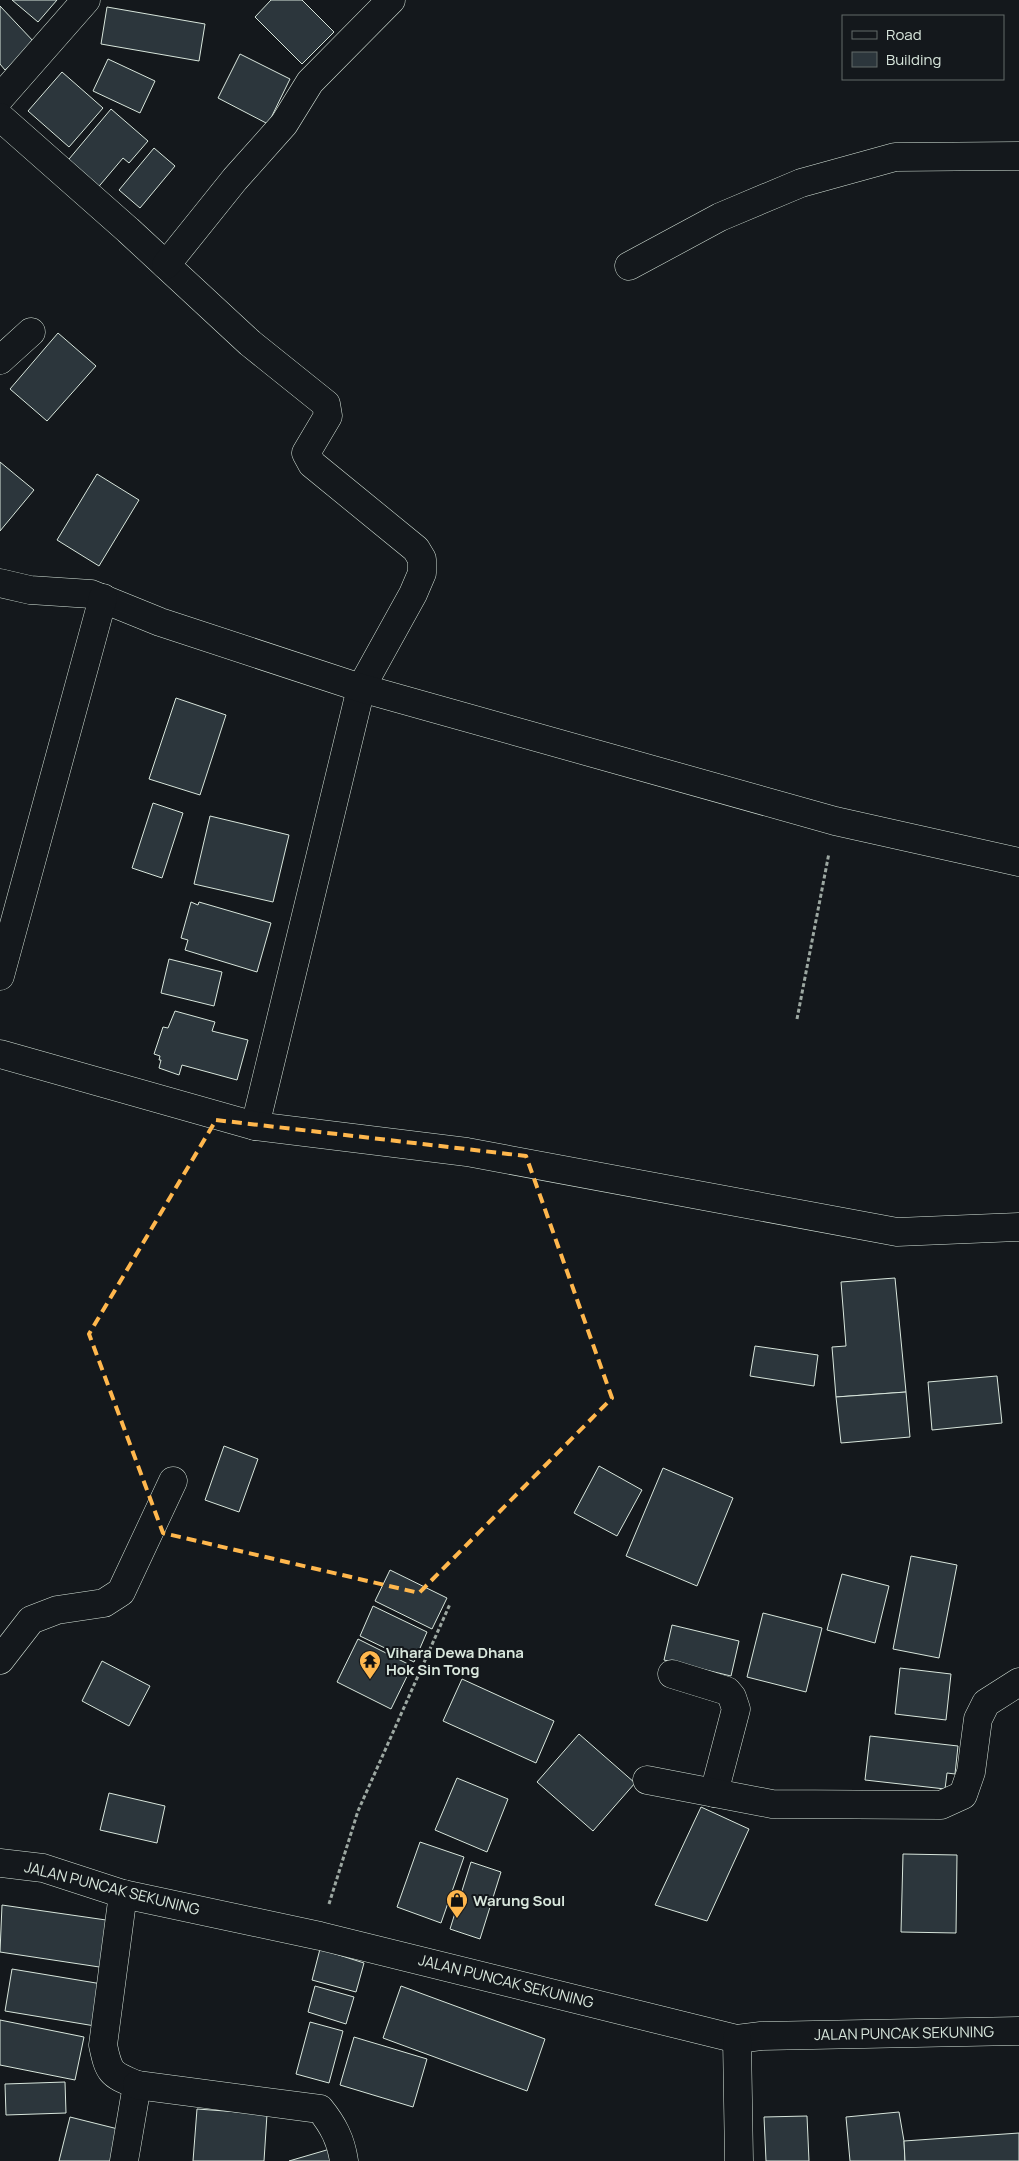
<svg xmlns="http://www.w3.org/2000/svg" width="1019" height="2161" viewBox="0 0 1019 2161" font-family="Manrope,sans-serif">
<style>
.building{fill:#2c363c;stroke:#d8e6dc}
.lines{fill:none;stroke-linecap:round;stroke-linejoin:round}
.minor-casing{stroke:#d8e6dc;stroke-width:29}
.path{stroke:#9da8a2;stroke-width:3;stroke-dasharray:4 2.5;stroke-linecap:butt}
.minor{stroke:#14181c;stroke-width:28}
.marked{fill:none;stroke:#ffb74d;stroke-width:4;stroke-dasharray:10 6;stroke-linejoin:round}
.labels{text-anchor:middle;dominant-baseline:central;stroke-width:4;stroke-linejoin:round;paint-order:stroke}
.poi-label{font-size:15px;font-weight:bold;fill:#d8e6dc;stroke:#14181c;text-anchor:start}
.street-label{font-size:15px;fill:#d8e6dc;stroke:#14181c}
</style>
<rect width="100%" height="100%" fill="#14181c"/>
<!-- building -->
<g class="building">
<polygon points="12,0 57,0 38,22"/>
<polygon points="271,0 302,0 334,32 302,64 255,17"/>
<polygon points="0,6 35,43 5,70 0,64"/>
<polygon points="107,7 205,24 199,61 101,44"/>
<polygon points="240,54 290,79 268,124 218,98"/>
<polygon points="108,59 155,81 140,113 93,91"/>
<polygon points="62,72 103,108 69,147 28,111"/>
<polygon points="111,109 148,141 129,163 123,158 95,191 64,165"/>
<polygon points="154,148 175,166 140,208 119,190"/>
<polygon points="58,333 96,366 47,421 10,389"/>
<polygon points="0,462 34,490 0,531"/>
<polygon points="97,474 139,500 99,566 57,540"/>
<polygon points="176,698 226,715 200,795 149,779"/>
<polygon points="153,803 183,813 162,878 132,868"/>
<polygon points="210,816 289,835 273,902 194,884"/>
<polygon points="191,902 198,905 199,902 271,923 257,972 185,950 188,940 181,938"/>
<polygon points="169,959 222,972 214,1006 161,993"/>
<polygon points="175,1011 215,1022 212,1031 248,1040 237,1080 182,1065 179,1075 159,1068 161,1060 159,1060 160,1056 154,1054 163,1027 168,1028"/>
<polygon points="895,1278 906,1392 836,1397 832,1347 846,1346 841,1282"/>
<polygon points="755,1346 818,1355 814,1386 750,1376"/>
<polygon points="997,1376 1002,1423 932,1430 928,1382"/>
<polygon points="906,1392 910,1437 841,1443 836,1397"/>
<polygon points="224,1446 258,1459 239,1512 205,1500"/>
<polygon points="599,1466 642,1490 617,1536 574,1513"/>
<polygon points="663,1468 733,1498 697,1586 626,1556"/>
<polygon points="911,1556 957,1565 939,1658 893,1649"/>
<polygon points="390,1570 447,1598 432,1629 375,1601"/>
<polygon points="842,1574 889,1586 875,1643 827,1630"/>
<polygon points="373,1606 427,1632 414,1662 360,1636"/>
<polygon points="763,1613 822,1628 806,1692 747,1677"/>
<polygon points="672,1625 739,1641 731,1676 664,1660"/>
<polygon points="358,1639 412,1666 391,1709 337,1682"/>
<polygon points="102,1661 150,1686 129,1726 82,1701"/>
<polygon points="900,1668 951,1674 946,1720 895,1714"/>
<polygon points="462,1679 554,1721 536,1763 443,1721"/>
<polygon points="579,1734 635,1783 593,1831 537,1782"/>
<polygon points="870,1736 958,1746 955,1774 947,1773 945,1789 865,1780"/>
<polygon points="457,1778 508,1799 487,1852 435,1830"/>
<polygon points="109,1793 165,1806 157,1843 100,1830"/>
<polygon points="701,1807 749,1829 707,1921 655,1905"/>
<polygon points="420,1842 464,1857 441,1923 397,1907"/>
<polygon points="903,1854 957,1855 956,1933 901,1932"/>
<polygon points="471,1862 501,1872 480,1939 450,1929"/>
<polygon points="2,1905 113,1921 106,1968 0,1952"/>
<polygon points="320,1949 364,1963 356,1992 312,1980"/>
<polygon points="12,1969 102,1984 95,2026 5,2011"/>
<polygon points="315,1986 354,1997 346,2024 308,2012"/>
<polygon points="401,1986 545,2039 527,2091 383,2038"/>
<polygon points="0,2020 84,2037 75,2080 0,2065"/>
<polygon points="310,2022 343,2031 329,2083 296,2074"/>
<polygon points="354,2037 427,2059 413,2107 340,2085"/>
<polygon points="65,2082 66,2113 6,2115 5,2084"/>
<polygon points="197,2109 267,2114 264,2161 193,2161"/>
<polygon points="899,2112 904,2141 905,2161 850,2161 846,2117"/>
<polygon points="807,2116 809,2161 766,2161 764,2117"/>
<polygon points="70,2117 122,2130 115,2161 59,2161"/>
<polygon points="1019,2133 1019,2161 905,2161 904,2141"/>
<polygon points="330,2149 333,2161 289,2161"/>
</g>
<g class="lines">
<!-- minor casing -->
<g class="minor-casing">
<g id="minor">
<polyline points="0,98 86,0"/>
<polyline points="0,117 128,230 250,343 326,404 328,416 306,453 312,464 416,549 422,559 422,573 413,594 361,688 255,1126"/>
<polyline points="166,265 235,179 284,124 310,82 391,0"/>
<polyline points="629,266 720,217 801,183 895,157 1019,156"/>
<polyline points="0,360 31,332"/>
<polyline points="0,583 30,590 91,594 160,622 361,688 835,821 1019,862"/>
<polyline points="0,976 103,598"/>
<polyline points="0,1054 255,1126 467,1152 897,1232 1019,1227"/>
<polyline points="0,1660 31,1620 57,1610 104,1603 121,1592 173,1481"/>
<polyline points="672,1674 727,1691 732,1697 736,1709 714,1793"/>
<polyline points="647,1780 772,1804 941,1805 963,1795 971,1772 978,1719 986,1703 1019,1682"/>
<polyline points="0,1863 43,1868 123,1894 320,1936 737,2039 761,2036 1019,2031"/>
<path d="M123 1894 103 2045C109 2074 111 2074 137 2085L124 2161"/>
<polyline points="737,2039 739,2161"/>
<path d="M137 2085 320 2109C333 2125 341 2140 344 2161"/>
</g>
</g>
<!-- path -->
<g class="path">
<polyline points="797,1019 829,853"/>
<polyline points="329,1904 358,1811 450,1604"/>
</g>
<!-- minor -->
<use href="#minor" class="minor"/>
</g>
<!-- marked area -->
<path class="marked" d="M216 1120 526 1156 612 1398 419 1593 163 1533 89 1334Z"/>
<!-- icons -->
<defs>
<g id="temple-pin" transform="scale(1.125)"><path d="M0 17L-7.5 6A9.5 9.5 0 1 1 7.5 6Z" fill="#ffb74d" stroke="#14181c"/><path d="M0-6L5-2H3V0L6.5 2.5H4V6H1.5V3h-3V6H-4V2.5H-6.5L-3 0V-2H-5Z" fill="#111"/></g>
<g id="shop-pin" transform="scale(1.125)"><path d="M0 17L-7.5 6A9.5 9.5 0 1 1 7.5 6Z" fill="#ffb74d" stroke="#14181c"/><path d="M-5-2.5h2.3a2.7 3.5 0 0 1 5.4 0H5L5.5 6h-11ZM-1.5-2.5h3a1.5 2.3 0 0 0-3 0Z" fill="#111"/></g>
</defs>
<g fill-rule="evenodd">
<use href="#temple-pin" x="370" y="1661"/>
<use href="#shop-pin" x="457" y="1900"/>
</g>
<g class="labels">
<!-- poi labels -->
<g class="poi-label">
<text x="386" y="1652">Vihara Dewa Dhana<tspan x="386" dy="17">Hok Sin Tong</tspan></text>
<text x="473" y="1900">Warung Soul</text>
</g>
<!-- street labels -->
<g class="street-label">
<text transform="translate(112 1888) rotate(14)">JALAN PUNCAK SEKUNING</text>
<text transform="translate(506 1981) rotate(14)">JALAN PUNCAK SEKUNING</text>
<text transform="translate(904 2033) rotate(-1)">JALAN PUNCAK SEKUNING</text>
</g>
</g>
<!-- legend -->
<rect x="842" y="15" width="162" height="65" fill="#14181c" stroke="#626a69"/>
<rect x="852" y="31" width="25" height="8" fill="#14181c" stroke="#626a69"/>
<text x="886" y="40" font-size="15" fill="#d8e6dc">Road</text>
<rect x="852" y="52" width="25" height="15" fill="#2c363c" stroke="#626a69"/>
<text x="886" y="65" font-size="15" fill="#d8e6dc">Building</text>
</svg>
